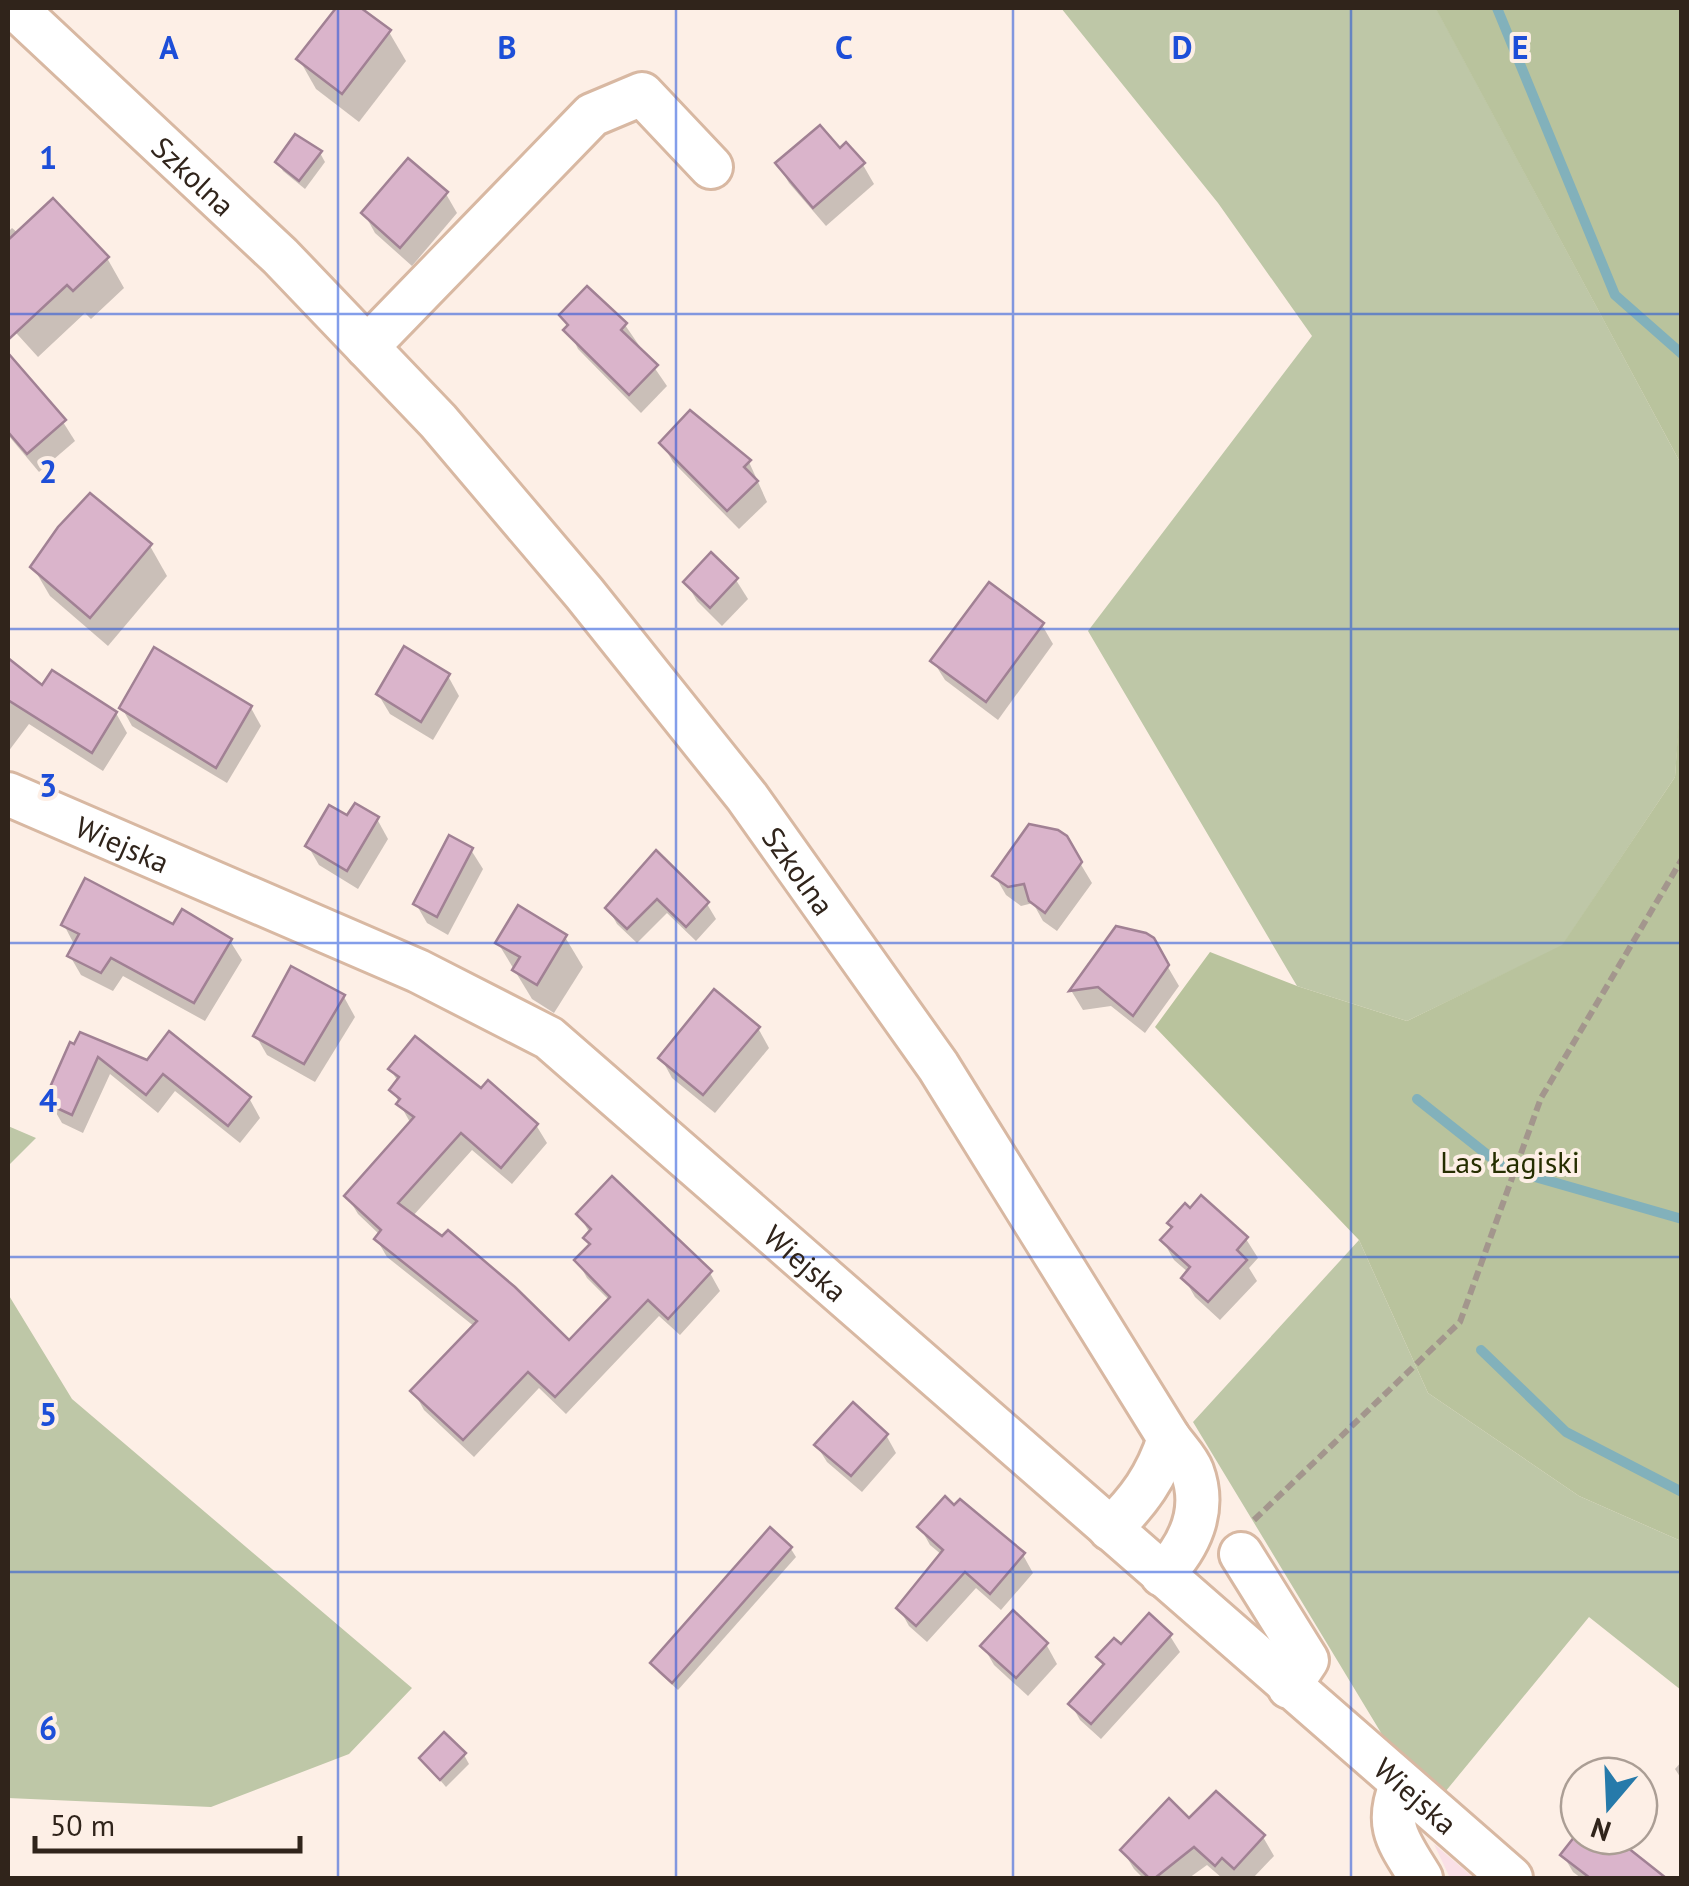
<svg xmlns="http://www.w3.org/2000/svg" width="1689" height="1886" viewBox="0 0 1689 1886" font-family="'PT Sans',sans-serif">
<style>
.industrial{fill:#fae0e7}
.green{fill:#bec7a7}
.forest{fill:#b9c39d}
.shadow{fill:#0003}
.lines{fill:none;stroke-linecap:round;stroke-linejoin:round}
.stream{stroke:#82b1bb;stroke-width:10}
.building{fill:#dab4cb;stroke:#a18194;stroke-width:2.5}
.minor-casing{stroke:#d8b8a2;stroke-width:48}
.path{stroke:#a3968d;stroke-width:6;stroke-dasharray:10 5;stroke-linecap:butt}
.minor{stroke:#fff;stroke-width:42}
.grid{fill:none;stroke:#1d4ed8;stroke-width:2.5;stroke-opacity:0.55}
.labels{text-anchor:middle;dominant-baseline:central;stroke-width:8;stroke-linejoin:round;paint-order:stroke}
.street-label{font-size:30px;fill:#30241b;stroke:#fdefe6}
.park-label{font-size:30px;fill:#262e01;stroke:#fdefe6}
.grid-label{font-size:32px;text-anchor:middle;font-weight:bold;fill:#1d4ed8;stroke:#fdefe6;stroke-width:8;stroke-linejoin:round;paint-order:stroke}
</style>
<rect width="100%" height="100%" fill="#fdefe6"/>
<!-- industrial -->
<polygon class="industrial" points="1434,1844 1474,1878 1450,1878"/>
<!-- green -->
<g class="green">
<polygon points="1061,8 1436,8 1681,464 1682,685 1675,777 1562,946 1407,1021 1297,986 1088,631 1312,336 1218,203"/>
<polygon points="8,1126 36,1138 8,1166"/>
<polygon points="1359,1240 1428,1393 1579,1496 1681,1541 1681,1690 1589,1617 1445,1792 1386,1741 1193,1422"/>
<polygon points="8,1294 72,1399 412,1688 349,1754 211,1807 8,1798"/>
</g>
<!-- forest -->
<g class="forest">
<polygon points="1436,8 1681,8 1681,464 1436,9"/>
<polygon points="1681,685 1681,1541 1579,1496 1428,1393 1359,1240 1155,1027 1210,952 1297,986 1407,1021 1562,945 1675,777"/>
</g>
<!-- shadow -->
<g class="shadow">
<polygon points="339,8 357,8 389,32 406,61 359,122 316,89 299,59"/>
<polygon points="296,137 320,153 325,162 305,189 283,171 278,162"/>
<polygon points="778,164 863,165 874,184 826,226 789,183"/>
<polygon points="446,194 457,213 412,266 375,233 364,213"/>
<polygon points="12,228 18,233 107,258 124,288 91,319 85,313 38,357 8,324 8,232"/>
<polygon points="562,315 625,325 667,386 641,413 578,349"/>
<polygon points="22,373 63,422 75,441 39,472 8,435 8,386"/>
<polygon points="662,443 749,462 767,502 739,529 673,462"/>
<polygon points="150,546 167,576 108,646 50,596 33,567"/>
<polygon points="711,556 736,580 748,599 722,626 697,601 686,582"/>
<polygon points="1042,625 1053,644 998,720 945,680 933,661"/>
<polygon points="8,661 43,688 116,713 127,733 103,771 29,724 8,752"/>
<polygon points="448,676 459,696 433,740 390,714 378,694"/>
<polygon points="122,708 251,708 261,726 227,783 132,726"/>
<polygon points="348,818 377,819 388,839 358,889 319,865 308,846"/>
<polygon points="1065,838 1092,883 1057,931 1043,921 1033,903 1021,906 1006,895 995,876"/>
<polygon points="471,850 483,869 448,935 427,923 416,904"/>
<polygon points="656,854 707,904 716,919 696,941 667,913 637,943 617,924 608,908"/>
<polygon points="64,925 174,927 230,941 242,960 205,1021 123,976 113,991 81,975 70,956 75,946"/>
<polygon points="1117,929 1152,940 1179,986 1145,1033 1111,1006 1083,1010 1072,992"/>
<polygon points="565,937 583,967 554,1013 532,999 498,943"/>
<polygon points="344,997 355,1017 315,1082 267,1055 256,1036"/>
<polygon points="758,1028 769,1048 715,1113 672,1078 661,1058"/>
<polygon points="71,1045 249,1098 260,1118 240,1143 175,1091 158,1113 110,1074 83,1133 62,1123 51,1104"/>
<polygon points="391,1070 482,1091 536,1125 547,1143 512,1184 472,1150 412,1217 569,1344 610,1301 587,1278 577,1260 591,1246 586,1238 590,1234 579,1214 710,1273 720,1291 680,1335 659,1316 566,1414 539,1388 474,1457 424,1410 414,1392 475,1327 387,1257 377,1240 380,1235 358,1214 347,1196 411,1124 392,1090 398,1082"/>
<polygon points="1246,1239 1258,1258 1249,1268 1257,1281 1220,1320 1195,1297 1184,1278 1189,1273 1174,1260 1163,1241"/>
<polygon points="886,1435 896,1453 862,1492 827,1462 817,1446"/>
<polygon points="954,1508 1023,1555 1033,1573 1001,1610 976,1588 927,1642 909,1626 899,1608 942,1555 930,1545 920,1527"/>
<polygon points="791,1549 796,1557 678,1690 658,1672 653,1663"/>
<polygon points="1170,1636 1180,1652 1101,1739 1080,1720 1071,1704 1105,1667 1099,1658 1121,1647"/>
<polygon points="1046,1644 1057,1664 1028,1696 994,1665 983,1646"/>
<polygon points="464,1755 469,1764 446,1787 422,1759"/>
<polygon points="1682,1761 1682,1780 1675,1769"/>
<polygon points="1189,1822 1263,1837 1274,1856 1253,1878 1234,1876 1222,1878 1207,1865 1189,1878 1143,1878 1134,1869 1123,1851"/>
<polygon points="1579,1835 1609,1836 1647,1866 1654,1878 1581,1878 1573,1872 1563,1855"/>
</g>
<g class="lines">
<!-- stream -->
<g class="stream">
<polyline points="1497,8 1615,295 1682,354"/>
<polyline points="1417,1099 1504,1168 1682,1219"/>
<polyline points="1481,1350 1566,1432 1682,1492"/>
</g>
</g>
<!-- building -->
<g class="building">
<polygon points="336,8 361,8 391,30 342,94 296,59"/>
<polygon points="820,125 840,148 846,142 865,163 813,208 775,163"/>
<polygon points="295,134 322,151 299,181 275,162"/>
<polygon points="408,158 448,192 400,248 361,213"/>
<polygon points="53,198 109,257 73,291 67,285 8,340 8,240"/>
<polygon points="587,286 627,323 621,330 658,365 629,395 563,330 568,325 559,315"/>
<polygon points="8,353 66,420 27,454 8,432"/>
<polygon points="690,410 751,460 744,467 758,481 727,511 659,443"/>
<polygon points="90,493 152,544 90,618 30,567 58,527"/>
<polygon points="711,552 738,578 710,608 683,582"/>
<polygon points="989,582 1044,623 986,702 930,661"/>
<polygon points="404,646 450,674 421,722 376,694"/>
<polygon points="154,647 252,706 216,768 119,708"/>
<polygon points="8,658 42,685 52,670 117,712 92,753 8,700"/>
<polygon points="355,803 379,817 347,871 305,846 329,805 347,815"/>
<polygon points="1029,824 1058,830 1067,836 1082,862 1045,913 1029,901 1024,884 1008,887 992,876"/>
<polygon points="449,835 473,848 437,917 413,904"/>
<polygon points="656,850 709,902 686,927 657,899 627,929 605,908"/>
<polygon points="85,878 173,924 182,909 232,939 194,1003 111,958 101,973 67,956 79,934 61,925"/>
<polygon points="518,905 567,935 537,985 512,970 520,957 495,943"/>
<polygon points="1116,926 1146,933 1154,938 1169,965 1133,1016 1098,987 1069,991"/>
<polygon points="291,966 345,995 304,1064 253,1036"/>
<polygon points="714,989 760,1027 703,1095 658,1058"/>
<polygon points="169,1031 251,1097 228,1126 163,1074 146,1095 98,1057 72,1115 48,1104 51,1096 47,1094 70,1042 74,1044 80,1032 147,1060"/>
<polygon points="415,1036 481,1088 488,1080 538,1124 501,1168 461,1133 398,1203 442,1236 448,1230 515,1287 569,1340 610,1297 574,1260 590,1244 583,1238 591,1229 576,1214 612,1176 712,1271 668,1319 648,1300 555,1397 528,1372 463,1440 410,1391 477,1321 374,1239 381,1230 344,1196 414,1117 396,1104 400,1099 389,1090 399,1077 388,1069"/>
<polygon points="1201,1195 1248,1237 1237,1250 1247,1260 1208,1302 1181,1278 1190,1267 1160,1240 1172,1227 1167,1223 1185,1203 1190,1208"/>
<polygon points="853,1402 888,1434 851,1476 814,1445"/>
<polygon points="945,1496 954,1505 960,1499 1025,1553 990,1594 965,1572 916,1626 896,1608 943,1550 917,1527"/>
<polygon points="770,1527 792,1547 672,1683 650,1663"/>
<polygon points="1013,1610 1048,1643 1016,1678 980,1646"/>
<polygon points="1149,1613 1172,1634 1091,1724 1068,1704 1104,1664 1096,1657 1114,1638 1121,1644"/>
<polygon points="444,1732 466,1753 440,1780 419,1758"/>
<polygon points="1216,1791 1265,1835 1234,1869 1222,1858 1215,1866 1194,1847 1155,1878 1149,1878 1120,1850 1169,1798 1189,1818"/>
<polygon points="1575,1836 1613,1836 1666,1878 1590,1878 1560,1855"/>
</g>
<g class="lines">
<!-- minor casing -->
<g class="minor-casing">
<g id="minor">
<path id="s1" d="M15 8 280 256 438 421 584 593 747 797 938 1066 1169 1438C1176 1448 1188 1460 1192 1471 1207 1511 1189 1547 1162 1575"/>
<polyline points="367,347 592,115 642,94 711,167"/>
<path id="s2" d="M8 794 418 971 549 1038 1511 1878"/>
<path d="M1110 1529C1139 1501 1157 1476 1169 1438"/>
<polyline points="1241,1554 1307,1660 1289,1687"/>
<path d="M1401 1785C1384 1827 1399 1842 1421 1878"/>
</g>
</g>
<!-- path -->
<polyline class="path" points="1254,1520 1460,1322 1541,1098 1682,859"/>
<!-- minor -->
<use href="#minor" class="minor"/>
</g>
<!-- grid -->
<path class="grid" d="M338 8V1878M676 8V1878M1013 8V1878M1351 8V1878M8 314H1682M8 629H1682M8 943H1682M8 1257H1682M8 1572H1682"/>
<g class="labels">
<!-- street labels -->
<g class="street-label">
<text stroke="none"><textPath href="#s1" startOffset="245">Szkolna</textPath></text>
<text stroke="none"><textPath href="#s2" startOffset="125">Wiejska</textPath></text>
<text stroke="none"><textPath href="#s1" startOffset="1168">Szkolna</textPath></text>
<text stroke="none"><textPath href="#s2" startOffset="935">Wiejska</textPath></text>
<text stroke="none"><textPath href="#s2" startOffset="1745">Wiejska</textPath></text>
</g>
<!-- park labels -->
<g class="park-label">
<text x="1510" y="1161">Las Łagiski</text>
</g>
</g>
<g class="grid-label">
<text x="169" y="59">A</text>
<text x="507" y="59">B</text>
<text x="844" y="59">C</text>
<text x="1182" y="59">D</text>
<text x="1520" y="59">E</text>
<text x="48" y="169">1</text>
<text x="48" y="483">2</text>
<text x="48" y="797">3</text>
<text x="48" y="1112">4</text>
<text x="48" y="1426">5</text>
<text x="48" y="1740">6</text>
</g>
<!-- border -->
<rect width="1689" height="1886" fill="none" stroke="#30241b" stroke-width="20"/>
<!-- north arrow -->
<g transform="translate(1609 1806) rotate(199)"><circle r="48" fill="#fdefe6" stroke="#ab9e95" stroke-width="2.5"/>
<path d="M0-8L18 38L0 25L-18 38Z" fill="#267aaa"/>
<text y="-15" font-size="28" font-weight="bold" text-anchor="middle" fill="#30241b">N</text>
</g>
<!-- scale -->
<path d="M35 1836v15h265v-15" fill="none" stroke="#30241b" stroke-width="5"/>
<text x="50" y="1836" font-size="30" fill="#30241b" stroke="#fdefe6" stroke-width="8" paint-order="stroke">50 m</text>
</svg>
